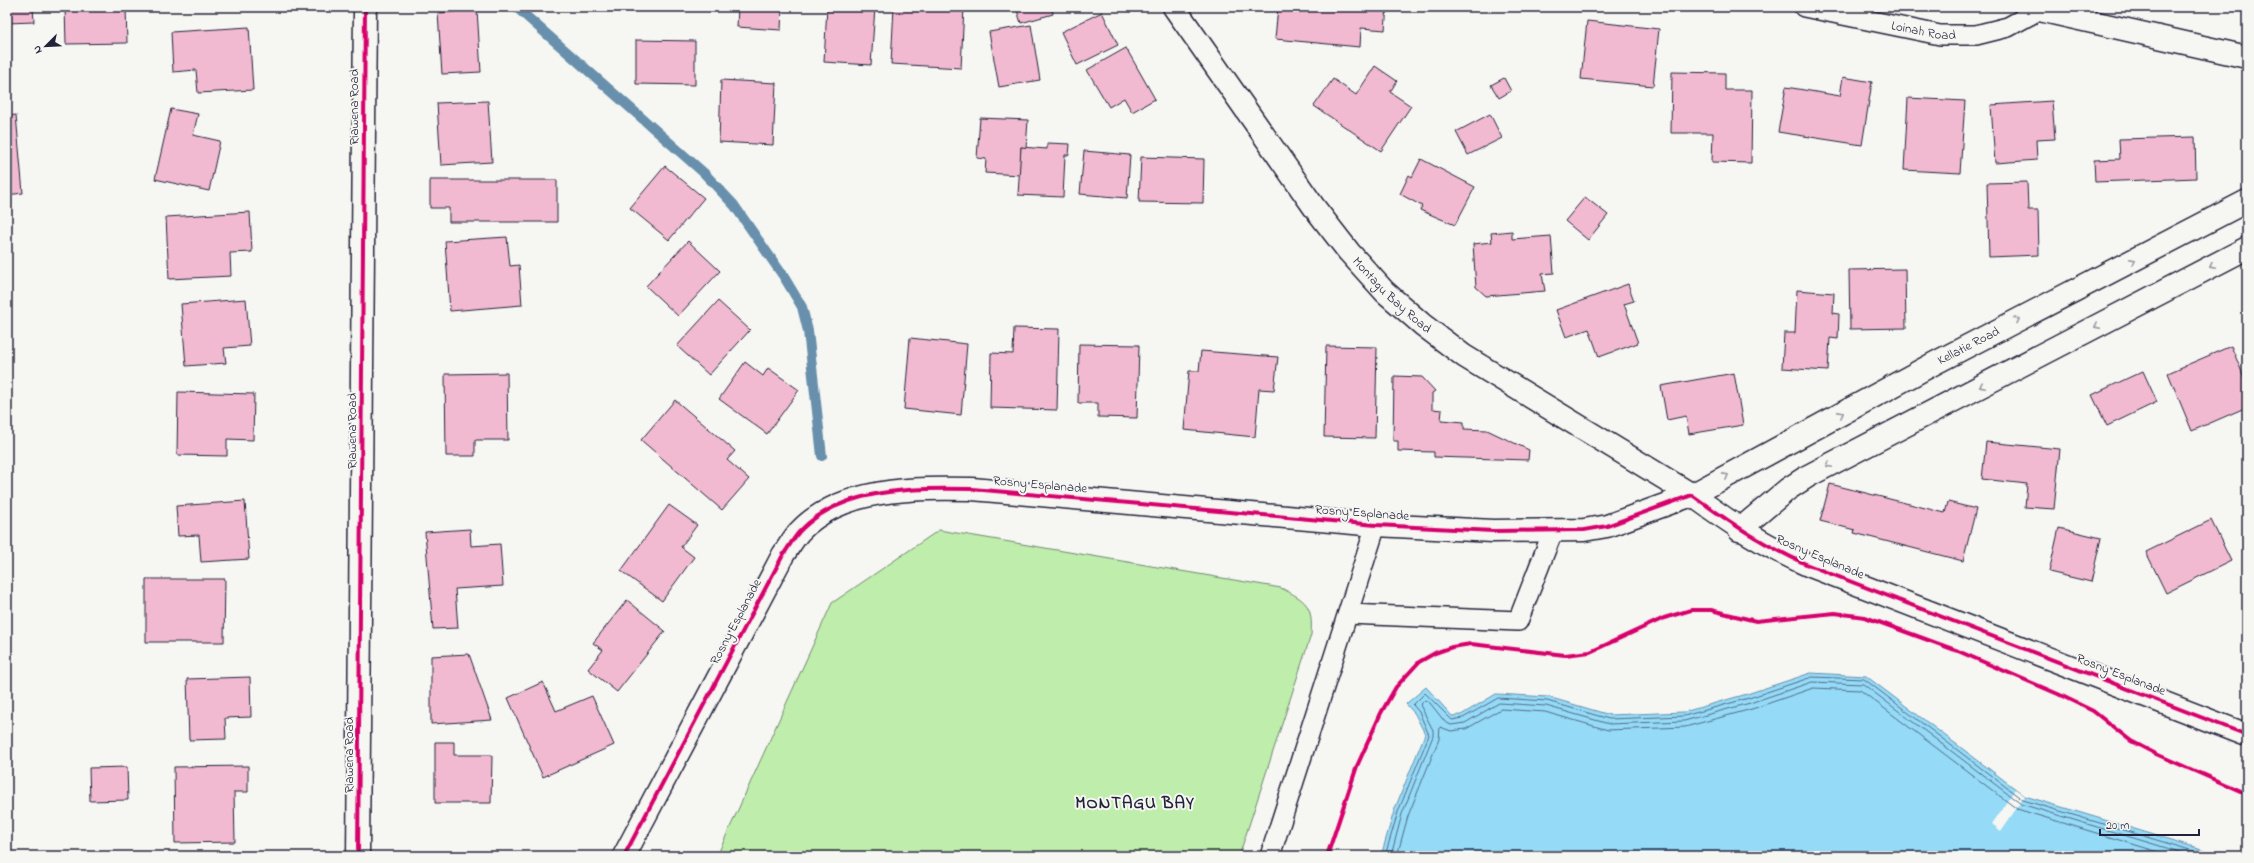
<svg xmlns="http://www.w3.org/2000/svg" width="2254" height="863" viewBox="0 0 2254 863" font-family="'Indie Flower',sans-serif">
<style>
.green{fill:#bfedab;stroke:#708873}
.water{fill:#95daf7;stroke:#6790ac}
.pier{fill:#f6f6f2}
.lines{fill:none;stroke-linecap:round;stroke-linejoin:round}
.shore{stroke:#506c86;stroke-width:1}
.stream{stroke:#6790ac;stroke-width:10}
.building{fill:#f2bad1;stroke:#22223b}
.lane-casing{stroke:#22223b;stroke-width:22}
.street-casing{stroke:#22223b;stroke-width:25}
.lane{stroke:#f6f6f2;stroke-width:19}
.street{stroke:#f6f6f2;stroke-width:22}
.cycleway-casing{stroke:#f6f6f2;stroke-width:6}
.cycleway{stroke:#d6006c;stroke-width:4}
.oneway{stroke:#9797a0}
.labels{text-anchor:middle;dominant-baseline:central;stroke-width:4;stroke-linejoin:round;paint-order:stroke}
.street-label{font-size:13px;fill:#22223b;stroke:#f6f6f2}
.district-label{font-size:17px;font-weight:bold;letter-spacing:1px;fill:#22223b;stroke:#f6f6f2}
</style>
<rect width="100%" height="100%" fill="#f6f6f2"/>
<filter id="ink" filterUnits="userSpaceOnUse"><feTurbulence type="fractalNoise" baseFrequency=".025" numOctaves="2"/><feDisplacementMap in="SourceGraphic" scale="8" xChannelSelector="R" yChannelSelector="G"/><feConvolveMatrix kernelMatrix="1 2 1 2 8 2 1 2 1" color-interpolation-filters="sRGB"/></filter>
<g filter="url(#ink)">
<!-- green -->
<path class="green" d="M939 530 1281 588C1307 601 1313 605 1311 635L1239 856H717L832 603Z"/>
<!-- water -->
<polygon class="water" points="1811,673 1866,676 2025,796 2224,856 1381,856 1394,811 1425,734 1415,714 1406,704 1426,687 1452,716 1461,715 1496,694 1548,697 1610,715 1684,712 1747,694"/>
<!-- pier -->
<polygon class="pier" points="2015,789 2025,796 2001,831 1992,824"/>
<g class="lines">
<!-- shore -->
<g class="shore">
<polyline points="1385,856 1398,812 1429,735 1419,712 1413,705 1425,693 1452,720 1463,718 1498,698 1547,701 1609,719 1684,716 1749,698 1812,677 1864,679 2023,800 2210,856"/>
<polyline points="1391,856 1402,814 1433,736 1433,730 1420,705 1425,700 1430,703 1445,722 1451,725 1465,723 1499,703 1546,706 1609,724 1684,721 1750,703 1812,682 1863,684 2021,804 2193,856"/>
<polyline points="1397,856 1408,816 1439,739 1440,727 1451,731 1466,729 1501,709 1545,712 1608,730 1685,727 1752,709 1813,688 1860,690 2017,809 2172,856"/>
</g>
<!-- stream -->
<polyline class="stream" points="516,7 704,173 734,205 784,277 802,307 808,331 822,456"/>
</g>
<!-- building -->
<g class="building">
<polygon points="7,7 33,7 34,22 7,23"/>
<polygon points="65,7 126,7 127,43 66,44"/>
<polygon points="738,7 782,7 781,30 737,27"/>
<polygon points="827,7 875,7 871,65 824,62"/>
<polygon points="894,7 964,7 961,68 891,64"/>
<polygon points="1016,7 1052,7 1053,14 1021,23"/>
<polygon points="1278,7 1387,7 1385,30 1361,28 1360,47 1275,39"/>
<polygon points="477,10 481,72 442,74 438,13"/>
<polygon points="1102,12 1118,45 1077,65 1061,32"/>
<polygon points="1587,21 1659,29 1653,86 1581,79"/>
<polygon points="1031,25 1040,80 999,87 989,32"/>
<polygon points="249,27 253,90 198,93 196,70 173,72 171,32"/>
<polygon points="636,40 695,41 695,85 636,84"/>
<polygon points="1126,48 1155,99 1132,112 1124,98 1109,107 1087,70"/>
<polygon points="1375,66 1397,81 1390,92 1411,106 1381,151 1314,106 1333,79 1356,95"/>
<polygon points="1672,72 1725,73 1725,90 1752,90 1751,163 1712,162 1713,133 1671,133"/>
<polygon points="1843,77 1872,82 1862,145 1778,132 1786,87 1840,96"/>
<polygon points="1504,78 1511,91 1499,98 1491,85"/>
<polygon points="721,80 776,83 773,145 719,142"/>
<polygon points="1908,98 1965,101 1960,173 1904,170"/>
<polygon points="488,101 492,162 441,165 437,103"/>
<polygon points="2052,101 2055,139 2036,140 2037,160 1995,163 1991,105"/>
<polygon points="171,109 198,114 193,135 220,141 209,191 155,179"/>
<polygon points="1490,114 1502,138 1468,155 1456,132"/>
<polygon points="16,115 23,193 7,195 7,116"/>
<polygon points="980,118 1028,120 1026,148 1021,147 1020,175 985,173 986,159 977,158"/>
<polygon points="2195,137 2196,178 2095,182 2094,160 2120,159 2119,139"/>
<polygon points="1047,143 1070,144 1069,155 1065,155 1063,197 1018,195 1021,147 1047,149"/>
<polygon points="1084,151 1130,155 1127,198 1080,194"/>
<polygon points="1141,157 1204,159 1203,203 1139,202"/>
<polygon points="1421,159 1475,187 1455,225 1420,210 1422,206 1400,194 1409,175 1412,177"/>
<polygon points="665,166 704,198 669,240 630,208"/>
<polygon points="430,180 557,180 557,222 449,222 449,208 430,208"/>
<polygon points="2027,182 2028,210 2038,210 2039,255 1989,257 1987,183"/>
<polygon points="1585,197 1608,215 1588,240 1565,221"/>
<polygon points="250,212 252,252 230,253 231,276 169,279 166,217"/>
<polygon points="1512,231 1512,239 1551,236 1554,273 1542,274 1545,291 1486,296 1476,287 1473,244 1492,242 1491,233"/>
<polygon points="507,237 510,266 519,265 522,305 450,311 445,241"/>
<polygon points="688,241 720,271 678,316 646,286"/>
<polygon points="1905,269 1906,328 1850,329 1849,270"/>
<polygon points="1628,284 1634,301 1624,304 1638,343 1599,357 1589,329 1566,337 1556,310"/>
<polygon points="1797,290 1834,293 1833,313 1839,314 1838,339 1830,338 1828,371 1782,368 1784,333 1795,333"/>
<polygon points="246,299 250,346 224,348 226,363 186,366 181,304"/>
<polygon points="718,301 750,330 709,375 677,346"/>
<polygon points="1014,328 1059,329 1057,410 990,408 991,353 1013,354"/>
<polygon points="910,338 967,344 961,415 904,409"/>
<polygon points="1079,344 1139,345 1137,418 1098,417 1098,403 1078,403"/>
<polygon points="1326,346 1377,347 1375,438 1324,437"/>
<polygon points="2231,346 2247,384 2247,407 2192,431 2168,373"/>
<polygon points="1201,351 1278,357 1274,390 1259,389 1255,437 1184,430 1189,371 1199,371"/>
<polygon points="745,362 763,376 768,368 799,390 767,434 719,399"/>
<polygon points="2143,371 2157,402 2107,426 2092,395"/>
<polygon points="507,373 508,440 475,440 475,456 446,456 445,374"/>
<polygon points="1734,373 1743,425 1689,434 1686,416 1667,420 1661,386"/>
<polygon points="1394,376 1422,377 1435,391 1432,393 1432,409 1442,410 1441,420 1464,422 1464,429 1487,430 1529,450 1528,460 1434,457 1434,452 1398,451 1398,441 1393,441"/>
<polygon points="178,392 254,394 253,440 227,439 227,456 177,455"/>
<polygon points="675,400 735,451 727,460 749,479 722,510 641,440"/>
<polygon points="1986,442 2060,449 2054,509 2025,507 2027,484 1982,479"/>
<polygon points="1830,484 1945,513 1948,502 1976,509 1963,561 1854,533 1855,530 1820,521"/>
<polygon points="245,501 249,559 201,562 199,535 178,536 176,506"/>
<polygon points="669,505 697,525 681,547 694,557 662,601 621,571"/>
<polygon points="2211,520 2231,561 2166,593 2146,552"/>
<polygon points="2059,528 2101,538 2091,582 2049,572"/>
<polygon points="470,529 471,546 500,544 503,586 455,589 458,628 433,629 425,532"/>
<polygon points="146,579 225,579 224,642 146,642"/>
<polygon points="627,600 665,631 617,692 588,669 603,650 593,643"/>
<polygon points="469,654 492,720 431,724 431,656"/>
<polygon points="250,677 251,717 225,718 226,739 189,740 187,679"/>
<polygon points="543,682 556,711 592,696 614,745 543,777 508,698"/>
<polygon points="435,742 454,742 454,755 492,755 491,803 435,803"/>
<polygon points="248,766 248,792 234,792 235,842 175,843 174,767"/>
<polygon points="127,767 128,800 90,801 89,768"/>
<polygon points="7,789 8,789 9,844 7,844"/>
</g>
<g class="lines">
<!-- lane casing -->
<g class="lane-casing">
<g id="lane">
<path id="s1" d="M1804 7 1940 35H1976L2008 27 2039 10"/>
<polyline points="1348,614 1518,621 1553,531"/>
<polyline points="1270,856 1376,525"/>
</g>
</g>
<!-- street casing -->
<g class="street-casing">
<g id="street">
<path id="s2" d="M1174 7 1314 207 1349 252 1385 292 1423 325 1464 356 1692 495 1935 363 2247 201"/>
<polyline points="2026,7 2247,57"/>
<polyline points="1739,530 1788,489 1808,476 2247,248"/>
<polyline points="358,856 365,7"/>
<path d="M624 856 783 555C788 548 793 539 799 532 841 487 915 488 972 489L1376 525 1493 531 1584 530 1607 526 1692 495C1732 524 1763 545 1808 565L2247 735"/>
</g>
</g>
<!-- lane -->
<use href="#lane" class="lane"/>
<!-- street -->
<use href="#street" class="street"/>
<!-- cycleway casing -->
<g class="cycleway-casing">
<g id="cycleway">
<polyline points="358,856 365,7"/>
<path d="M624 856 783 555C788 548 793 539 799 532 841 487 915 488 972 489L1376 525 1493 531 1584 530 1607 526 1692 495C1732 524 1763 545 1808 565L2247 735"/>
<polyline points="1327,856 1357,766 1381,713 1396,687 1419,662 1435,653 1452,647 1471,644 1565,655 1590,652 1664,618 1691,610 1711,610 1756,621 1835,613 1865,617 1958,651 2058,694 2093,711 2131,741 2156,754 2247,794"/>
</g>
</g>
<!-- cycleway -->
<use href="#cycleway" class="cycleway"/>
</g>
<!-- one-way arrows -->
<defs><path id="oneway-chevron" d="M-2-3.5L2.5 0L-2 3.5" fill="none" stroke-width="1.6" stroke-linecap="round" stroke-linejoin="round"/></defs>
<g class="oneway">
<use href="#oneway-chevron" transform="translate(2133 261) rotate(-27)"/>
<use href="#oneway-chevron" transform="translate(2212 266) rotate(153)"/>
<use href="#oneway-chevron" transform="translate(2017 320) rotate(-27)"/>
<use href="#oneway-chevron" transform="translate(2097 326) rotate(153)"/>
<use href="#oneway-chevron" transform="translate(1982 386) rotate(153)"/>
<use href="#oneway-chevron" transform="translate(1841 414) rotate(-28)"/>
<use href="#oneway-chevron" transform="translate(1829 465) rotate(153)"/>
<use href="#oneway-chevron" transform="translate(1726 476) rotate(-29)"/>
</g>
</g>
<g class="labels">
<!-- street labels -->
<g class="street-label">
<text stroke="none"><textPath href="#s1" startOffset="122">Loinah Road</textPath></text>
<text transform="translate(354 107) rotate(-90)">Riawena Road</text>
<text stroke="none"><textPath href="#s2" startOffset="362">Montagu Bay Road</textPath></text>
<text stroke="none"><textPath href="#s2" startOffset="1038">Kellatie Road</textPath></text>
<text transform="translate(352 431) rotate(-90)">Riawena Road</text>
<text transform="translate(1040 485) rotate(5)">Rosny Esplanade</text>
<text transform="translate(1362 513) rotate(4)">Rosny Esplanade</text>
<text transform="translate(1820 557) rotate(23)">Rosny Esplanade</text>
<text transform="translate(736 622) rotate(-62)">Rosny Esplanade</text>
<text transform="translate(2121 675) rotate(21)">Rosny Esplanade</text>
<text transform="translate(349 755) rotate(-90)">Riawena Road</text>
</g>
<!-- district labels -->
<g class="district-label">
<text x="1135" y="803">MONTAGU BAY</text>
</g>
</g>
<!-- margin -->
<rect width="2254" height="863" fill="none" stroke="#f6f6f2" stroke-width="24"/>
<rect x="12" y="12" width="2230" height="839" fill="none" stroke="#22223b" stroke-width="1.5" filter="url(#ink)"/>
<!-- north arrow -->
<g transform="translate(46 46) rotate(246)" stroke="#f6f6f2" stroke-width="3" paint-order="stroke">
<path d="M0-3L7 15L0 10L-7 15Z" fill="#22223b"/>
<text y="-6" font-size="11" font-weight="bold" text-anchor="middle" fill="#22223b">N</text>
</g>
<!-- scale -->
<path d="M2100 829v6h99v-6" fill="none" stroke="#22223b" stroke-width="2"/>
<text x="2106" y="829" font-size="12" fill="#22223b" stroke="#f6f6f2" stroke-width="3" paint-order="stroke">20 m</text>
</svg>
